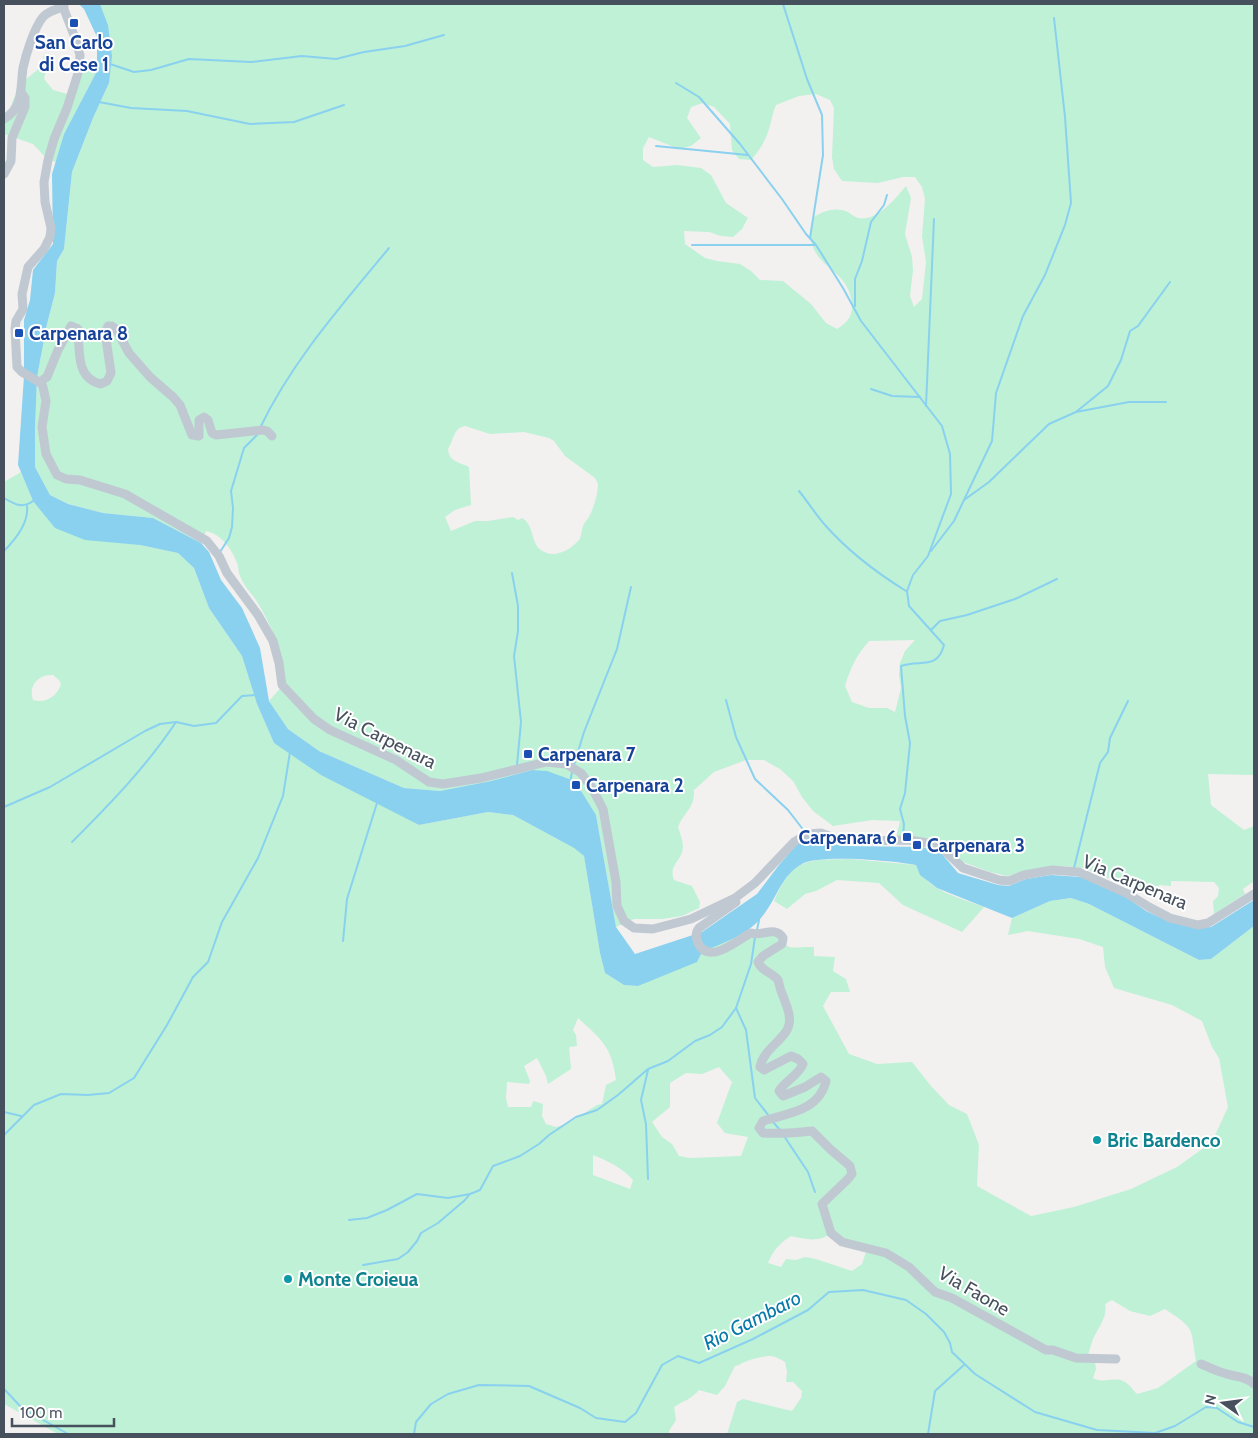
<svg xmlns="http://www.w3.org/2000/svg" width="1258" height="1438" viewBox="0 0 1258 1438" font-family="Cabin,sans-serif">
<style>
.green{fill:#bef1d6;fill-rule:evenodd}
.water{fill:#89d1ef}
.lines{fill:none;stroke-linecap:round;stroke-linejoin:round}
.stream{stroke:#89d1ef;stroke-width:2}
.minor{stroke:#c0c9d2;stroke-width:9}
.transit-dot{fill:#1a4fb4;stroke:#fff;stroke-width:2}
.culture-dot{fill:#0f9aa8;stroke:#fff;stroke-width:2}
.labels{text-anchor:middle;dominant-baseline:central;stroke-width:4;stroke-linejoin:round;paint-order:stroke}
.transit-label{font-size:19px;font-weight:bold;fill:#164399;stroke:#fff;text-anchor:start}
.street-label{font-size:19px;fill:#47515e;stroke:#fff}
.culture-label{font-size:19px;font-weight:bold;fill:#0d838f;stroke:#fff;text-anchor:start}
.water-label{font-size:20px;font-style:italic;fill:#087aa9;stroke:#fff}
</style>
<rect width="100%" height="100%" fill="#f3f0f0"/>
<!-- green -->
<g class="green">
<path d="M100 4H1254V775L1208 774 1211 805 1244 830 1254 826V881L1243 889 1245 894 1214 914 1213 901 1218 896 1219 888 1214 882 1171 881V886L1159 885 1158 895 1142 887 1139 892 1116 881 1083 868 1064 866 1044 867 1007 876 990 872 963 862 952 853 896 838 900 821 872 820 833 826 813 811 802 797 793 781 780 769 764 760H746L714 772 694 790C695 808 684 812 678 827 680 833 683 841 683 847 682 862 668 864 674 880L692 886 700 902 699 908 682 916 662 919H634L616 927 596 815 532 770 491 781 440 791 404 788 319 751 288 729 269 701 286 682C282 650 273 628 256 600 251 593 244 586 241 578 238 573 239 568 237 563 232 549 221 534 206 531L201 543 153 518 103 513 68 504 50 495 35 467V430L37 377 47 324 55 293 57 261 64 249 72 172 93 118 109 83 108 25ZM816 94 830 100 834 108 832 157 834 169 842 181 878 183 903 177H915L922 187 925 199 922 236 926 262 922 299 914 307 910 296 913 270 912 257 905 234 911 198 906 186C896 198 877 222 858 218 855 217 851 214 848 212 835 207 826 210 814 217 812 224 810 232 811 240 816 269 849 270 852 304 853 317 846 323 837 329L826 323 811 304 783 281 760 280 751 271 740 264 717 261 705 258 685 244 684 231 709 232 721 236 733 237 742 229 748 218 726 203 711 175 701 168 677 165 653 167 643 160V148L649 137 679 149 691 146 701 138 687 118 691 107 703 103 714 107 730 124 732 150 739 159 751 160C759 151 766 140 769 129 772 120 772 114 776 105L799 96ZM465 426 490 434 524 432 549 438 554 441 565 456 595 478 598 484C598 494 594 507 589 517 587 520 584 523 583 526 581 531 582 537 578 541 569 551 553 559 541 550 530 542 535 526 522 518L518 520 513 517 488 521H475L451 531 445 517 455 510 471 505 469 467C459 462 449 462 448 449 454 440 453 428 465 426ZM915 640 905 651 900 663 899 675 901 688 895 712 887 708H869L852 702 845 686C851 667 856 656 869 641Z"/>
<path d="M44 55 49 56 44 79 53 90 71 95 79 70 97 71 64 134 56 162 48 160 33 144 4 134V119L7 117C11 107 15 92 22 84 33 71 39 74 44 55Z"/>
<path d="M21 472 33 501 140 545 178 553 194 568 209 608 242 656 257 704 274 743 419 825 488 812 513 815 574 848 584 856 600 953 605 973 624 985 638 986 701 952 749 930 775 931C788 954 791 946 814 947V956L835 957 833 971 846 979 850 992H831L823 1006 849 1054 877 1064 912 1062 931 1086 949 1105 967 1114 979 1145 977 1186 1031 1216 1074 1207 1131 1189 1177 1167 1212 1142 1228 1107 1219 1058 1212 1047 1202 1021 1172 1005 1114 988 1105 967 1103 947 1079 939 1028 931 1008 935 1012 918 1050 901 1071 898 1089 904 1199 960 1211 959 1254 926V1434H727L737 1402 743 1399 792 1411 801 1398 802 1391 793 1382H786L787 1372 785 1362C780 1359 775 1356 770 1356 762 1356 744 1361 739 1365L735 1366 725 1386 717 1395 699 1390C692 1399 683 1401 674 1407L676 1420 669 1431V1434H58L4 1404V482ZM53 675 59 680 61 684C58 696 45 704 33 700 28 686 38 674 53 675ZM578 1018C602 1040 612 1047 616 1080L606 1085 602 1104 597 1105 567 1124 556 1127 546 1124 542 1116 543 1104 533 1101 531 1107H508L506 1098 507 1082 529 1084 530 1081 524 1066 537 1058 546 1076 548 1084 571 1069 569 1047 577 1046 576 1035 573 1030ZM719 1067 732 1082 717 1123 725 1133 748 1137 741 1156 690 1158 679 1156 672 1144 662 1137 652 1122 670 1107V1083L686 1073 702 1074ZM593 1155C608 1161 623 1168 633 1180L630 1189 593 1175ZM831 1233 867 1249 862 1264 852 1271 816 1259 805 1257 796 1260 786 1259 781 1267 768 1263C773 1250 780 1243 791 1236 805 1239 819 1243 831 1233ZM1112 1300 1130 1311 1150 1316 1165 1309C1196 1330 1190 1326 1196 1361L1158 1388 1137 1394C1133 1390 1129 1384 1125 1382 1115 1376 1103 1384 1093 1378L1096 1369 1095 1363 1087 1358C1089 1352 1091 1345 1093 1339 1098 1328 1108 1317 1105 1304Z"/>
<path d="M851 859 916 865C926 891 961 898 984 907L962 932 903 905 879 883 837 880 816 891 805 894 787 909 774 901C794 857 806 860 851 859Z"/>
</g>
<!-- water -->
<path class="water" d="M79 4H100L108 25 112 56 109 83 93 118 72 172 64 249 57 261 55 293 47 324 37 377 35 430V467L50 495 68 504 103 513 153 518 201 543 209 552 221 580 242 608 260 648 269 701 288 729 319 751 404 788 440 791 491 781 532 770 547 771 569 779 581 791 596 815 616 927 635 954 702 932 757 894 779 865 798 843 808 838 816 836 830 843 842 846 923 847 942 854 958 873 998 885 1009 886 1026 879 1051 875 1081 877 1123 895 1146 911 1170 922 1199 928 1211 927 1254 900V926L1211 959 1199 960 1089 904 1071 898 1050 901 1012 918 937 888 920 875 916 865C894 861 820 854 802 864 781 875 776 901 761 918 746 936 722 943 702 952L697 962 638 986 624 985 605 973 600 953 584 856 574 848 513 815 488 812 419 825 321 775 274 743 257 704 242 656 209 608 194 568 178 553 140 545 85 540 55 528 33 501 18 465 24 376V320L30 300 33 270 53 244 52 174 64 134 97 71V37L84 9Z"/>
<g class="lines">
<!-- stream -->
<g class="stream">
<polyline points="783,4 807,79 822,115 823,155 810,238"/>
<polyline points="110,64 134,72 151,70 189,59 251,62 302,56 336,59 364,52 405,46 444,35"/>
<path d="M676 83 699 97 740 144 782 199 806 234 816 245 843 288 861 321 942 426 950 454 951 494 928 556 913 575 907 591 909 606 944 645C937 671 920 659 901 666L905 716 910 743 905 793 900 809 904 824 903 836"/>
<polyline points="99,102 131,108 187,111 250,124 294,122 344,105"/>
<polyline points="656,146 748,155"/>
<polyline points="692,245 815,245"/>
<polyline points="855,306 855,279 862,261 871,222 884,205 887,195"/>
<polyline points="871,389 892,396 920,397"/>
<polyline points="926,406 934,219"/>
<polyline points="1076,412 1129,402 1166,402"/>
<path d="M260 428C292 361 342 305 389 248"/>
<path d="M799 491C808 502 816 515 825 525 848 551 877 573 906 591"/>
<path d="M4 498C14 504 22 509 33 501"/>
<polyline points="964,500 989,482 1049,424 1076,412 1108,386 1121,360 1130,331 1138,326 1170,282"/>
<path d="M4 551C16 539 29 523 27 506"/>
<polyline points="931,551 954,521 992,441 996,393 1023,316 1045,275 1065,225 1071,203 1065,117 1054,18"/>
<polyline points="220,552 229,538 232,527 233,508 231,491 244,448 257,435"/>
<polyline points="512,573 518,606 518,631 514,656 521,722 517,765"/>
<polyline points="931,630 940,621 967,615 1015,599 1057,579"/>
<polyline points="726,700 736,737 755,779 788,810 805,832"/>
<polyline points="574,765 584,732 617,649 631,587"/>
<polyline points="570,783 572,772"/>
<polyline points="4,807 50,787 145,731 160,724 176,722 194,726 216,723 242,696 256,695"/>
<path d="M72 842C110 804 146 767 176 722"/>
<polyline points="1074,868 1100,763 1108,752 1110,738 1128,701"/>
<polyline points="757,930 759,920"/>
<polyline points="343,941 347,899 377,803"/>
<polyline points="736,1008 746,1030 755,1098 769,1116"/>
<polyline points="4,1112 21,1116"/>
<polyline points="773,1122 780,1130"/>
<polyline points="4,1135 34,1105 61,1094 88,1095 109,1093 134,1078 167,1025 193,977 208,962 222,922 258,858 283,796 290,752"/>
<polyline points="784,1136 808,1172 815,1192"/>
<polyline points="648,1179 646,1124 641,1100 648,1070"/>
<polyline points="349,1220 367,1218 387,1210 417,1194 448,1198 470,1194 480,1190 493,1166 520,1156 539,1144 549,1135 576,1117 597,1110 618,1095 648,1069 668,1061 695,1041 710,1035 722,1027 736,1008 751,964 755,937"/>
<polyline points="363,1265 398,1259 408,1252 417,1241 421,1233 438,1223 465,1200 469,1195"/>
<polyline points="4,1389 22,1408 68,1434"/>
<polyline points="414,1434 416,1422 431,1404 448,1394 479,1385 529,1386 580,1408 596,1418 625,1422 636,1413 662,1365 678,1356 699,1363 753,1339 808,1310 829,1292 863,1290 906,1300 926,1314 944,1332 950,1343 952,1352 975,1374 1035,1412 1097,1430 1155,1433 1175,1426 1206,1407 1217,1408 1238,1422 1254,1427"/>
<polyline points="928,1434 935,1391 964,1365"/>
</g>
<!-- minor -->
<g class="minor">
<polyline points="62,4 75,38 80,55 79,70 67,108 54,139 48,160 44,182 45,202 51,228 50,237 44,249 28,267 22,294 23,309 16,321 15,329 17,367 22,372 41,383 43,387 46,401 42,427 46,454 57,475 66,479 80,480 125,494 207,541 219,556 227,573 258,615 273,641 279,663 282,685 314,719 330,730 396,760 429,782 443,784 481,778 546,762 566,764 581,773 592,788 603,809 616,882 617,906 624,921 634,928 653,929 691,919 735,898 755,883 794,842 807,834 821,833 834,838 862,841 909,840 928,843 945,851 963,868 999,880 1009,881 1024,875 1052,870 1079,872 1128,894 1149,907 1170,918 1198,925 1208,923 1254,894"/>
<path d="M4 119C24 107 20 88 23 68 26 54 34 28 43 17 48 11 57 9 64 7"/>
<polyline points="4,174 11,161 12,138 25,107 25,98 21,92"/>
<path d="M44 379 47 377 58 350 71 326 78 329C80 350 75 378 101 384L107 381 111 373 105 332 108 326H112L116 329 129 353 150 377 173 397 180 405 192 435 199 436V420L204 417 208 420 212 433 216 435 263 430 267 431 272 436"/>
<path d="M736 902 699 928C695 933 696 937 698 943 709 966 737 940 751 933 762 937 775 925 783 938L782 944 763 956 758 962C762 972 772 972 778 980 779 983 780 988 781 991 786 1004 795 1021 785 1033 777 1044 763 1052 760 1067L764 1070 791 1056 798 1059 803 1064C799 1075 785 1081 779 1091L783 1096 805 1087 821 1077 826 1081C819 1111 788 1113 763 1121L759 1128 763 1133C781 1134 795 1133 812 1131L830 1149 850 1166 852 1174 848 1179 822 1204 831 1233 842 1242 886 1253 909 1267 935 1292 952 1298 1046 1350H1053L1076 1358 1116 1359"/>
<path d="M1201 1364C1209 1367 1216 1371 1224 1373 1234 1377 1247 1376 1254 1384"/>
</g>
</g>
<!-- markers -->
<g class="transit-dot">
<rect x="69" y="18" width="10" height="10" rx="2.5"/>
<rect x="14" y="328" width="10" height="10" rx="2.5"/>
<rect x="523" y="749" width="10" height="10" rx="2.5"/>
<rect x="571" y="780" width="10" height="10" rx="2.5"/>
<rect x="902" y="832" width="10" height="10" rx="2.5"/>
<rect x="912" y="840" width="10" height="10" rx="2.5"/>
</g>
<g class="culture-dot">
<circle cx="1097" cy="1140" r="5"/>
<circle cx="288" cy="1279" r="5"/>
</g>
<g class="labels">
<!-- transit labels -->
<g class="transit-label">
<text x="74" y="42" text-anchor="middle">San Carlo<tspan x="74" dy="22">di Cese 1</tspan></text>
<text x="29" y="333">Carpenara 8</text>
<text x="538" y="754">Carpenara 7</text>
<text x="586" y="785">Carpenara 2</text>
<text x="897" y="837" text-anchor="end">Carpenara 6</text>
<text x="927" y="845">Carpenara 3</text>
</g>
<!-- street labels -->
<g class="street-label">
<text transform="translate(385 738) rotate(27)">Via Carpenara</text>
<text transform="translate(1135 882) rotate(23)">Via Carpenara</text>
<text transform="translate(974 1291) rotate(30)">Via Faone</text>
</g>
<!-- culture labels -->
<g class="culture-label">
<text x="1107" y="1140">Bric Bardenco</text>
<text x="298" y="1279">Monte Croieua</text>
</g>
<!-- water labels -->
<g class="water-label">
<text transform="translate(752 1320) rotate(-27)">Rio Gambaro</text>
</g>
</g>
<!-- border -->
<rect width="1258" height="1438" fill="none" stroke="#47515e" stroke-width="10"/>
<!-- north arrow -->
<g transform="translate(1223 1403) rotate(284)" stroke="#ffffff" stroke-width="4" paint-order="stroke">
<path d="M0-4L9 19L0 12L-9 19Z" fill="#47515e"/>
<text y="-8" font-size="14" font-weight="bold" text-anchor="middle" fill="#47515e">N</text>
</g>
<!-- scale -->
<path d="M12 1418v8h102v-8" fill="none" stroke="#47515e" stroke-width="2.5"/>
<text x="20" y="1418" font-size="15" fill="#47515e" stroke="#ffffff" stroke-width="4" paint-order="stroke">100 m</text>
</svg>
